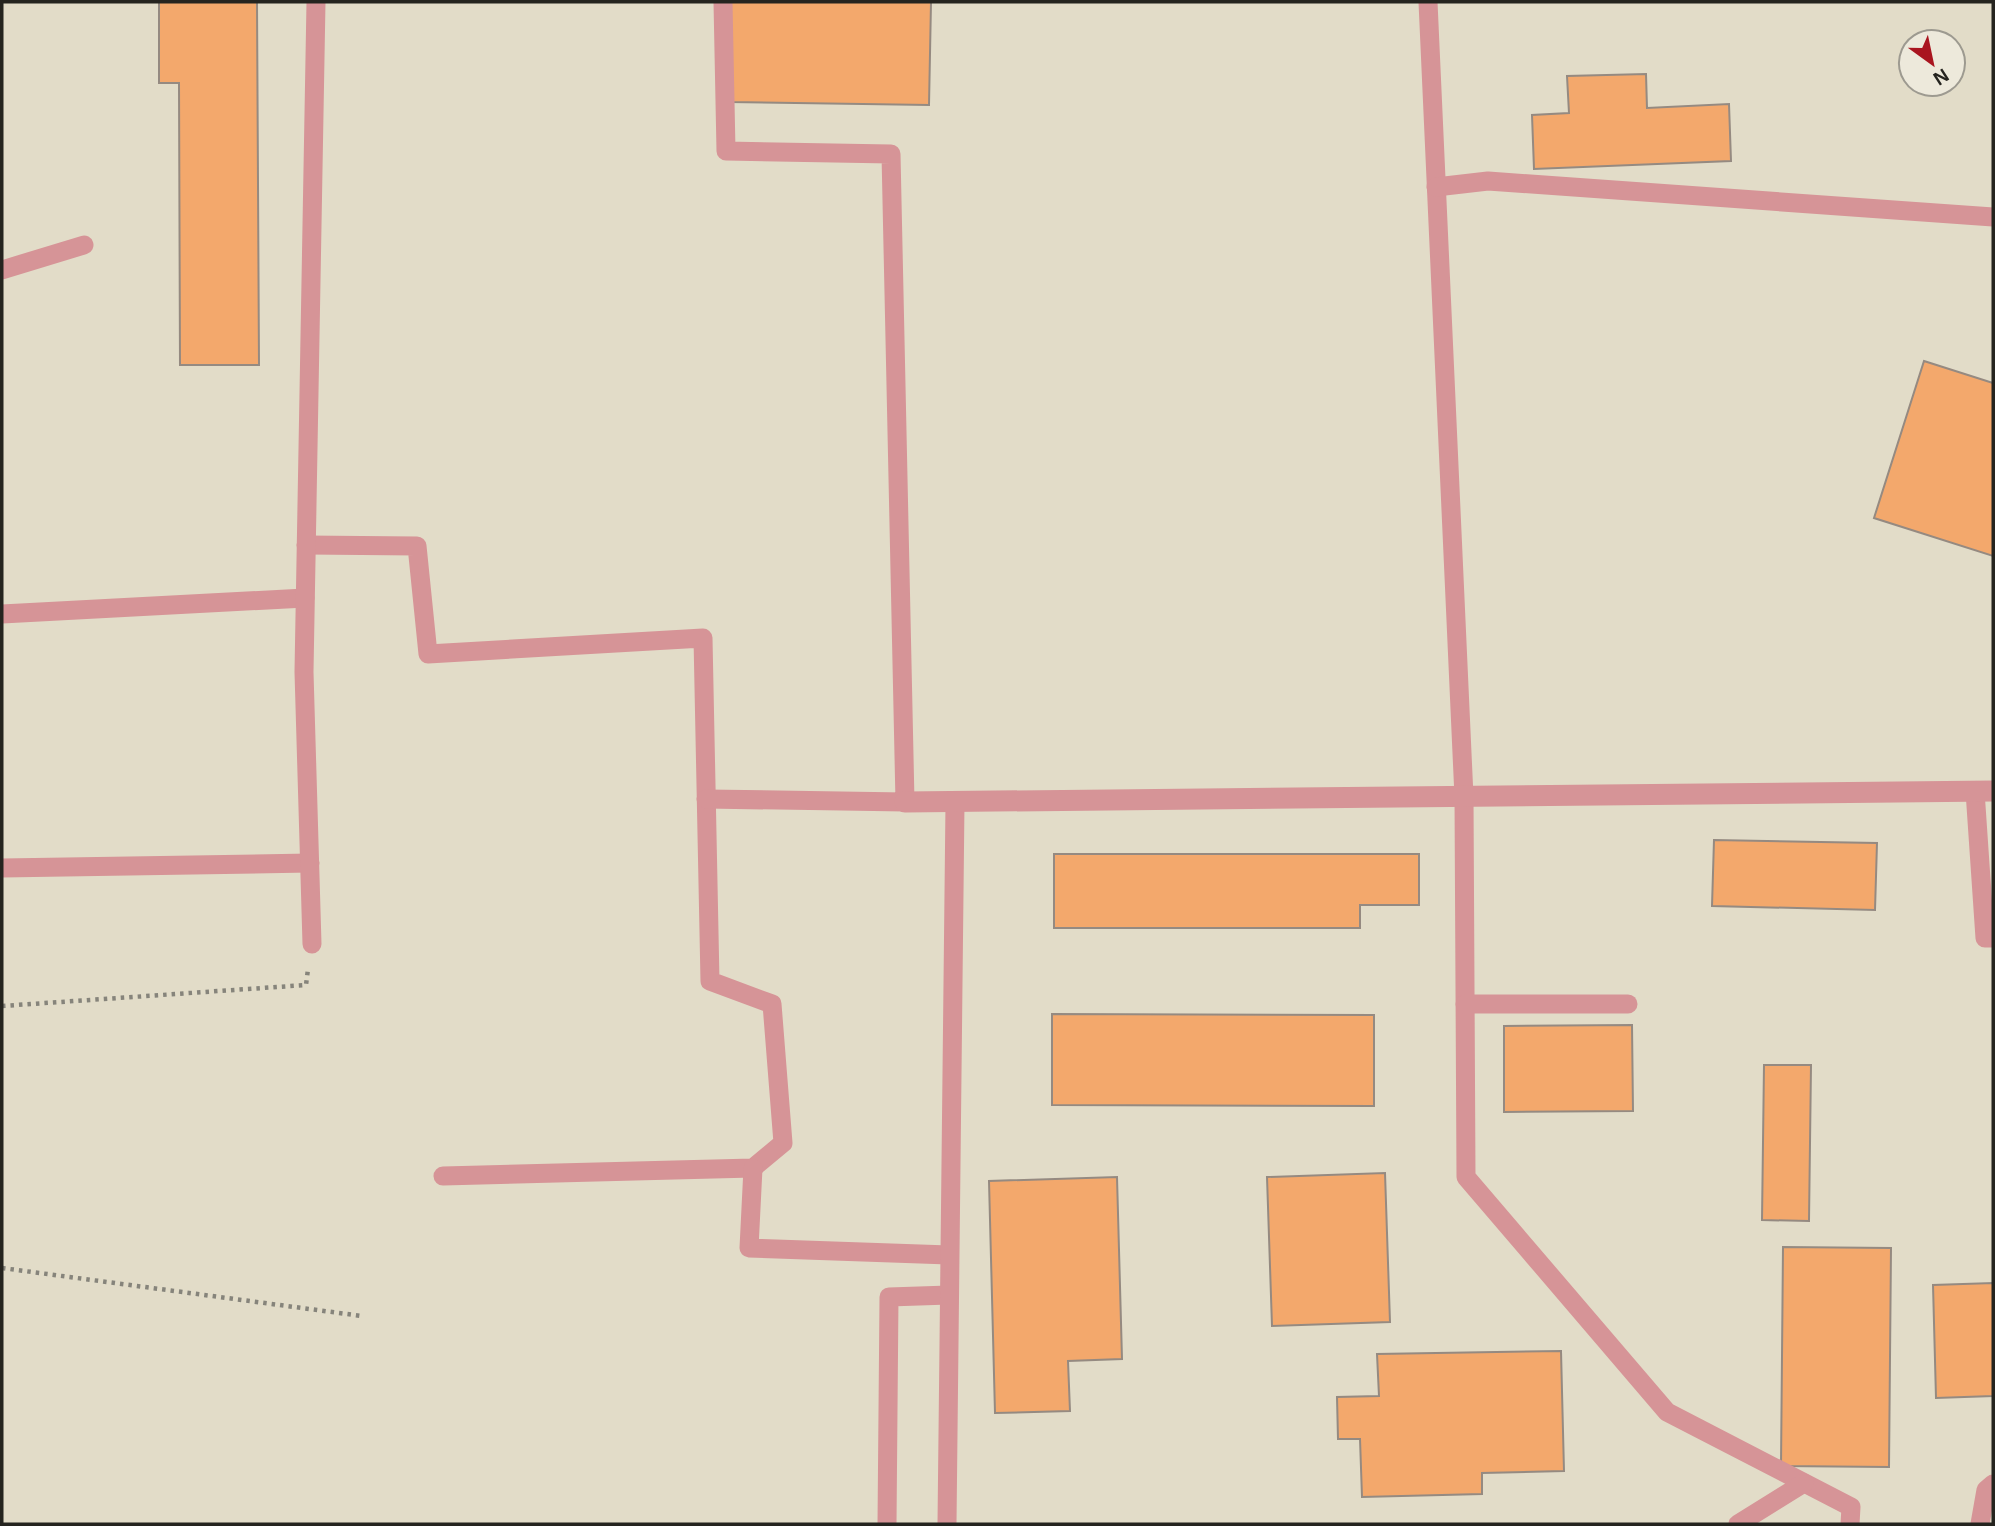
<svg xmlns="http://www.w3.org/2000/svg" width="1995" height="1526" viewBox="0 0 1995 1526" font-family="Helvetica,sans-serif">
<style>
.built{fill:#e2dcc8;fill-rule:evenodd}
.building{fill:#f3a86c;stroke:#958a81;stroke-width:2}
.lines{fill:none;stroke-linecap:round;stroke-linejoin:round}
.path{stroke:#86847b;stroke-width:4.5;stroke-dasharray:3.5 5;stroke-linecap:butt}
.lane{stroke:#d69497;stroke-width:19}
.street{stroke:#d69497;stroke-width:21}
</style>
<rect width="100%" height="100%" fill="#ede9db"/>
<!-- built -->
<path class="built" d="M2 2H1993V1524H2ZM1911 42H1953V84H1911Z"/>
<!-- building -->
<g class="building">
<polygon points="159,2 257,2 259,365 180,365 179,83 159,83"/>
<polygon points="730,2 931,2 929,105 729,102"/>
<polygon points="1646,74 1647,108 1729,104 1731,161 1534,169 1532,115 1569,113 1567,76"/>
<polygon points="1924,361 1993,383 1993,556 1874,518"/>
<polygon points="1714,840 1877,843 1875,910 1712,906"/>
<polygon points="1054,854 1419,854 1419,905 1360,905 1360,928 1054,928"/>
<polygon points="1052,1014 1374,1015 1374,1106 1052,1105"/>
<polygon points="1632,1025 1633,1111 1504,1112 1504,1026"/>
<polygon points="1764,1065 1811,1065 1809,1221 1762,1220"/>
<polygon points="1385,1173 1390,1322 1272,1326 1267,1177"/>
<polygon points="1117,1177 1122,1359 1068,1361 1070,1411 995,1413 989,1181"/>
<polygon points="1783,1247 1891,1248 1889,1467 1781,1466"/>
<polygon points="1993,1283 1993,1396 1936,1398 1933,1285"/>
<polygon points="1561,1351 1564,1471 1482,1473 1482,1494 1362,1497 1360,1439 1338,1439 1337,1397 1379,1396 1377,1354"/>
</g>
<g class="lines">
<!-- path -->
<g class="path">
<polyline points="2,1006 306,985 308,969"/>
<polyline points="2,1268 362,1316"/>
</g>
<!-- lane -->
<g class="lane">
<polyline points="1428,2 1464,797 1466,1177 1667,1412 1851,1507 1850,1524"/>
<polyline points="1436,187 1488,181 1993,217"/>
<polyline points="2,270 84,245"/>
<polyline points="306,545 417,546 428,654 703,638 710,981 772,1004 783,1143 753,1168 443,1176"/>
<polyline points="2,614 305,598"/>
<polyline points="1975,791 1985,938 1993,938"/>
<polyline points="706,799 905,802 891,154 726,151 723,2"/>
<polyline points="2,868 310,863"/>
<polyline points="312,944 304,672 316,2"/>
<polyline points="1465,1004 1628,1004"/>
<polyline points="753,1168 749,1248 949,1255"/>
<polyline points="887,1524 889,1297 949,1295"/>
<polyline points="947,1524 955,803"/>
<polyline points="1738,1524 1804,1483"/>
<polyline points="1980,1524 1986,1490 1993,1484"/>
</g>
<!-- street -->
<polyline class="street" points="905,802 1993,791"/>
</g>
<!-- border -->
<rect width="1995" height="1526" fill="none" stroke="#25241f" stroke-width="7"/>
<!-- north arrow -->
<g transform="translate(1932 63) rotate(147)"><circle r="33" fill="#ede9db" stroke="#9d9a90" stroke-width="2"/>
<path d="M0-5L12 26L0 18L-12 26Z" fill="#a9151f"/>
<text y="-10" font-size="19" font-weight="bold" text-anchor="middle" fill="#25241f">N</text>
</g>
</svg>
